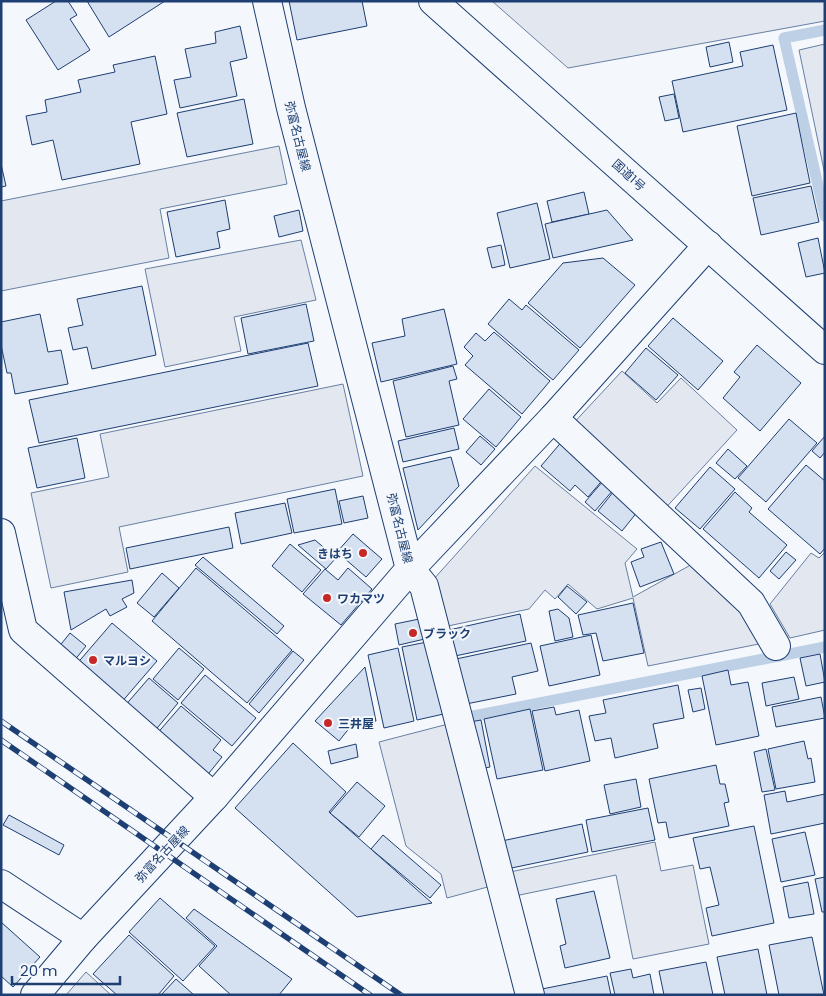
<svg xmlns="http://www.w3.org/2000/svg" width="826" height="996" viewBox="0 0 826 996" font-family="Poppins,'Noto Sans JP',sans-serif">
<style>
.parking{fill:#e3e8f0;stroke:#687fa3}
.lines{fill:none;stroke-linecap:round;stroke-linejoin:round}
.stream{stroke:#bed0e5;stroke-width:11}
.building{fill:#d5e0f0;stroke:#1d3f73}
.minor-casing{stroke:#1d3f73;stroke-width:30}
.major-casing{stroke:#1d3f73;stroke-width:30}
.highway-casing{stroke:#1d3f73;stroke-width:30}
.minor{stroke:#f4f7fb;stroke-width:28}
.major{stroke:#f4f7fb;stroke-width:28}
.highway{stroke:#f4f7fb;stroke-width:28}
.rail-casing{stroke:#1d3f73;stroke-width:5.5}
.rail{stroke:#f4f7fb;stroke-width:4;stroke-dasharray:11;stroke-linecap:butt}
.poi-dot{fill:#c62828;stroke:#f4f7fb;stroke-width:2}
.labels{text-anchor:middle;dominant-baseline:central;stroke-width:4;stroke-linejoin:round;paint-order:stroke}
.street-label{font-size:12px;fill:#1d3f73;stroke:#f4f7fb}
.poi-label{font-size:12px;font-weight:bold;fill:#1d3f73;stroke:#f4f7fb;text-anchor:start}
</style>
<rect width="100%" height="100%" fill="#f4f7fb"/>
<!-- parking -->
<g class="parking">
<polygon points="492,1 825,1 825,21 568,68"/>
<polygon points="825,44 825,175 799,50"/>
<polygon points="279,146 287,184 160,209 169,258 1,291 1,201"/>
<polygon points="301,240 316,300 234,317 241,351 165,367 145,269"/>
<polygon points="622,371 657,403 681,378 737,430 661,513 569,428"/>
<polygon points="343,384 363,476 119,527 128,572 51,588 31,493 109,477 100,434"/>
<polygon points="535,466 637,549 625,563 633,597 696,562 769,642 648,666 633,598 597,609 568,584 555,599 545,590 529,609 443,627 433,580"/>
<polygon points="825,552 825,630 790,638 770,604 811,553 819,558"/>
<polygon points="452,723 495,885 447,898 441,874 406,846 379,742"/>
<polygon points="655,842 661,871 693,865 709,944 633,959 616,875 510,897 505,873"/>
<polygon points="86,972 111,995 66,995"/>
</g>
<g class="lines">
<!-- stream -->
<g class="stream">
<polyline points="825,30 784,38 825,216"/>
<polyline points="473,716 825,647"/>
</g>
</g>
<!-- building -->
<g class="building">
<polygon points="56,1 68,1 77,15 70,19 90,50 58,70 26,20"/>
<polygon points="87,1 165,1 109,37"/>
<polygon points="289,1 362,1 367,26 297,40"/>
<polygon points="240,26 247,58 230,62 237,96 180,108 174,80 191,77 185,49 216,43 215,32"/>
<polygon points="729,42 733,62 710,67 706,47"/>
<polygon points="773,45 787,110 683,132 672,81 743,66 740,52"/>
<polygon points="155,56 167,114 131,122 140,164 62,180 53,140 32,145 26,116 47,112 45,100 81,92 78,80 115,72 113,65"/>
<polygon points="674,94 679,118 665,121 659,97"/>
<polygon points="244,99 253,144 187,157 177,113"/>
<polygon points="796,113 810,183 752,196 737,126"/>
<polygon points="1,164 6,186 1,187"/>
<polygon points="811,186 819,222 761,235 753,198"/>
<polygon points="584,192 589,214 552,222 547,201"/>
<polygon points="225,200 230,229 217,232 220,248 176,257 167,212"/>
<polygon points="537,203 550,259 510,268 497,213"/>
<polygon points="299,210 303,231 279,237 274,216"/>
<polygon points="607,210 633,240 553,258 545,224"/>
<polygon points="818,238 825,273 806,277 798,243"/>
<polygon points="501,245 505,265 492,268 487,248"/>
<polygon points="603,258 635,285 580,348 528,303 563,263"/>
<polygon points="142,286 156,355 92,369 87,347 73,350 68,328 83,325 77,299"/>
<polygon points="509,299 522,310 526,305 579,350 553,380 488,324"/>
<polygon points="306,304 314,341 248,354 241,318"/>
<polygon points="444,309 457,364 381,382 372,343 405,336 402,319"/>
<polygon points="40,314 48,352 61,350 68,384 15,394 11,373 7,373 1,345 1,322"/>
<polygon points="673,318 723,361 698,390 648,346"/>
<polygon points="494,332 550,381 522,414 465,365 473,356 464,347 476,333 485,341"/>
<polygon points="308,343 318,386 39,443 29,400"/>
<polygon points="757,345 801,383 760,431 723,398 740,377 734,372"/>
<polygon points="646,348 678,375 656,400 625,373"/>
<polygon points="453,366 457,379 449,381 459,425 406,437 393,381"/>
<polygon points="489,389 521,417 496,447 463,419"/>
<polygon points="789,419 817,443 766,502 738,478"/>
<polygon points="454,428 459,449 403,462 398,441"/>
<polygon points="480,436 495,449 481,465 466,452"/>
<polygon points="825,436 825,452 820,458 812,451"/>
<polygon points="77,438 85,478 37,488 28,448"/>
<polygon points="564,439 606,476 588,497 575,485 570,491 541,466"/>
<polygon points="728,449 747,466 735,479 716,463"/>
<polygon points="451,457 459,486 418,530 403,468"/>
<polygon points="806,465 825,481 825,548 820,554 768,509"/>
<polygon points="710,467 735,489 700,529 675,508"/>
<polygon points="604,480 614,489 595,511 585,502"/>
<polygon points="618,486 642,506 622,531 598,511"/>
<polygon points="335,489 342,524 294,533 287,499"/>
<polygon points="735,492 752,508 749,512 787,545 759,578 703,529"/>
<polygon points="363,496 368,518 344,523 339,501"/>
<polygon points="285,503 292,533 241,544 235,513"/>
<polygon points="229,527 233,548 130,569 126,548"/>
<polygon points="353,534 382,559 366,577 337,552"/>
<polygon points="315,540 336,558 326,569 298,545"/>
<polygon points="661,542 674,574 640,587 631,562 644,557 641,549"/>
<polygon points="290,544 321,570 302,592 272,566"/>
<polygon points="786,552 796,560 779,579 770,571"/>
<polygon points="203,557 284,626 277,634 195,565"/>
<polygon points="196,568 292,650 247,703 152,621"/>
<polygon points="348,568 372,589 341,625 303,594 325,569 338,580"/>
<polygon points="162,573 179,588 154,617 137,603"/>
<polygon points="132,580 134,593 122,599 127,607 110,616 106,609 71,630 64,592"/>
<polygon points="567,586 587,602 576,614 558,597"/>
<polygon points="633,603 644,653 603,661 596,633 583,635 578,615"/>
<polygon points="558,609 569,618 573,637 555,641 549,611"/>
<polygon points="520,614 526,641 455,656 449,630"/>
<polygon points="424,618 429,638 399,645 395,624"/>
<polygon points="112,623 157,661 120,704 75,666"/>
<polygon points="70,633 86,646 74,661 58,648"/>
<polygon points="591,635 600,675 549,686 540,646"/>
<polygon points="432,641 448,713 417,720 402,647"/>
<polygon points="531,643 538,671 512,677 516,694 466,704 456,659"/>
<polygon points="179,648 204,669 178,700 153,679"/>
<polygon points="398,648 414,721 384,728 368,655"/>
<polygon points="293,651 304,660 259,713 249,704"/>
<polygon points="820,654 825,682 806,686 800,658"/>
<polygon points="365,667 376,721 351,726 339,741 315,721"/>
<polygon points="728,670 731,685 748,682 759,736 716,745 702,676"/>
<polygon points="205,675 256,718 232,746 181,703"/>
<polygon points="794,677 799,699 766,706 762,683"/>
<polygon points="149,678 178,703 153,733 123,708"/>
<polygon points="678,685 684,718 653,724 658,748 615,758 611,738 595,741 589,716 606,713 603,700"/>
<polygon points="701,688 705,709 693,712 688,690"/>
<polygon points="821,697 825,718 776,727 772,707"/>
<polygon points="181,706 221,740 213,750 222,757 205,778 155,736"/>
<polygon points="554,707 556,715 579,710 590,761 545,771 532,711"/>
<polygon points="530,709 543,770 497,779 484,719"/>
<polygon points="481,720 490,767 480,769 470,722"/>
<polygon points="804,741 808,759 811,758 815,782 776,789 768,749"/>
<polygon points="293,743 346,792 329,812 432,903 357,917 235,808"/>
<polygon points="356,744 358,757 331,764 328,751"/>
<polygon points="766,749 775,790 762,792 754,752"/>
<polygon points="716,765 720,784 725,784 729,802 724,803 729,826 669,838 666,822 658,823 649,779"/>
<polygon points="636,779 641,807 610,814 604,785"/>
<polygon points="357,782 385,806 359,837 330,813"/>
<polygon points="785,791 787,802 825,794 825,823 771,834 764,795"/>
<polygon points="648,808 655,840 592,852 586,820"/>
<polygon points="9,815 64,845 59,855 3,825"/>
<polygon points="582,824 588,852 502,870 497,842"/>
<polygon points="754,826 774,923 712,936 706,908 719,905 710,867 700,869 693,838"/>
<polygon points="805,832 815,875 781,882 772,839"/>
<polygon points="383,835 441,885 430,898 371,849"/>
<polygon points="825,877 825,912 822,912 815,879"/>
<polygon points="808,882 814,914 789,918 783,887"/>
<polygon points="594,891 610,958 565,968 560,946 566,944 556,899"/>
<polygon points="160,898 215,946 183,981 129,932"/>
<polygon points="194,909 292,979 279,995 231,995 199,966 217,946 186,918"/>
<polygon points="1,922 40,957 13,987 1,976"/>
<polygon points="129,935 174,976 158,995 117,995 93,974"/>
<polygon points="812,937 824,995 779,995 769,945"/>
<polygon points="758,949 767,995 725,995 717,957"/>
<polygon points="706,962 713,995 664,995 659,971"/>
<polygon points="631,969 633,978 650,974 654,995 615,995 610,973"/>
<polygon points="607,976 611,995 544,995 542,989"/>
<polygon points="176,979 194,995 161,995"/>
</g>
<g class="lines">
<!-- minor casing -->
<g class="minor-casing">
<g id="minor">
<polyline points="553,418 751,603 776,646"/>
<polyline points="1,533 23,630 214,797"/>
<polyline points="35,995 83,938"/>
<polyline points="530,995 424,586 410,569 553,418 708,245"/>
</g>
</g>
<!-- major casing -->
<g class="major-casing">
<polyline id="major" points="1,884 83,938 214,797 410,569 291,108 267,1"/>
</g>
<!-- highway casing -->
<g class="highway-casing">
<polyline id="highway" points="433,1 825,350"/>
</g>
<!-- minor -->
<use href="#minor" class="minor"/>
<!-- major -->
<use href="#major" class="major"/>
<!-- highway -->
<use href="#highway" class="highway"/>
<!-- rail casing -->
<g class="rail-casing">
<g id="rail">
<polyline points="1,721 401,995"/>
<polyline points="1,740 370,995"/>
</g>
</g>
<!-- rail -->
<use href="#rail" class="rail"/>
</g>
<!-- markers -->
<g class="poi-dot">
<circle cx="363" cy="553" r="5"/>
<circle cx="327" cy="598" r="5"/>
<circle cx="413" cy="633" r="5"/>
<circle cx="93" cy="660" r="5"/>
<circle cx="328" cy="723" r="5"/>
</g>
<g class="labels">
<!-- street labels -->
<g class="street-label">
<text transform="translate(298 136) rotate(76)">弥富名古屋線</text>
<text transform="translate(629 175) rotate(42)">国道1号</text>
<text transform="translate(400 528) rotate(76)">弥富名古屋線</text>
<text transform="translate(162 854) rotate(-47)">弥富名古屋線</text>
</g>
<!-- poi labels -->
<g class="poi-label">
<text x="353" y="553" text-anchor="end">きはち</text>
<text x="337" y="598">ワカマツ</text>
<text x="423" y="633">ブラック</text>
<text x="103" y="660">マルヨシ</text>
<text x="338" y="723">三井屋</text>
</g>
</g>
<!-- border -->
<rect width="826" height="996" fill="none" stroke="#1d3f73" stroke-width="5"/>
<!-- scale -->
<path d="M12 976v8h108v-8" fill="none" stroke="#1d3f73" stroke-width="2.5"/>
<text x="20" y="976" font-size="15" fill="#1d3f73" stroke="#f4f7fb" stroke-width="4" paint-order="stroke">20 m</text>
</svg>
